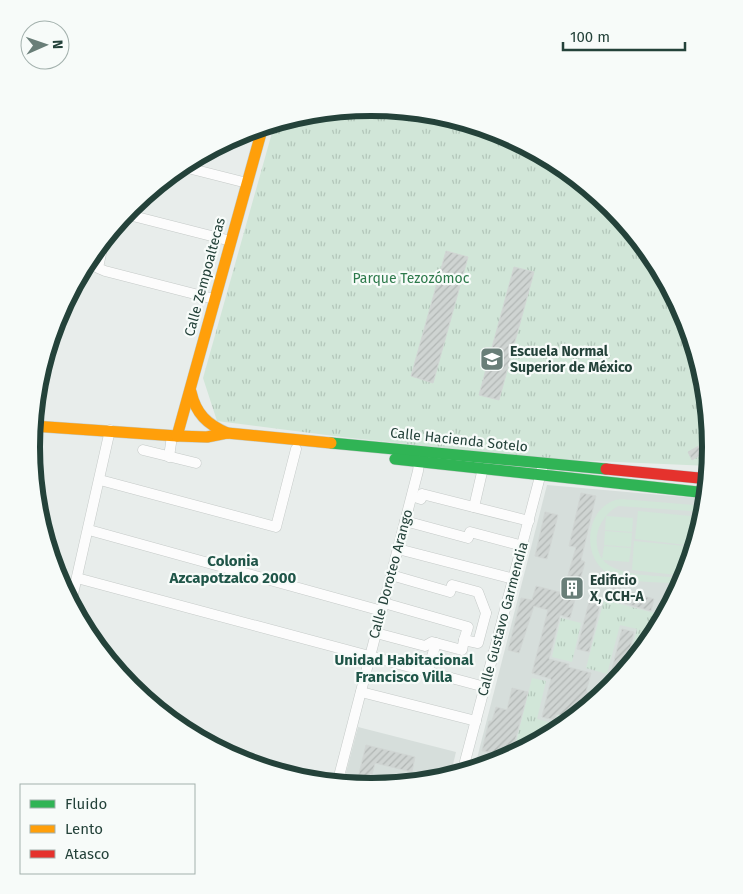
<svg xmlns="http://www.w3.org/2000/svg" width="743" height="894" viewBox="0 0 743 894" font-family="'Fira Sans',sans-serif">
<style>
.built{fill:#d6dedb}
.park{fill:url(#park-tufts)}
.garden{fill:#d1e6d8}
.building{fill:url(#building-hatch);stroke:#d1d6d4}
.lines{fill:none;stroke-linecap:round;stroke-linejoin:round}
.street-casing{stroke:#c5cac8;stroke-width:11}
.fast-casing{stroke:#c3cbc8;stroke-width:12}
.slow-casing{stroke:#c3cbc8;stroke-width:12}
.jam-casing{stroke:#c3cbc8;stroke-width:12}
.street{stroke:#fcfcfc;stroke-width:10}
.fast{stroke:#30b455;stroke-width:11}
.slow{stroke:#ff9f0a;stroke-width:11}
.jam{stroke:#e5322d;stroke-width:11}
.labels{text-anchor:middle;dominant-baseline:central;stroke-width:4.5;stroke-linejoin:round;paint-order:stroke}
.street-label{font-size:14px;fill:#24423a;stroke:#f7fbf9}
.park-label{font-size:14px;fill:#2d7a4b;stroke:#f7fbf9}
.poi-label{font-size:14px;font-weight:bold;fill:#24423a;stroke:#f7fbf9;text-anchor:start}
.neighbourhood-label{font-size:15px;font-weight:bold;fill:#1f5548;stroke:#f7fbf9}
.rim{fill:none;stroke:#24423a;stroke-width:6}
</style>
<defs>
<pattern id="park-tufts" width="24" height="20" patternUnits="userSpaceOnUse" patternTransform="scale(1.25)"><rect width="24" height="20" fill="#d1e6d8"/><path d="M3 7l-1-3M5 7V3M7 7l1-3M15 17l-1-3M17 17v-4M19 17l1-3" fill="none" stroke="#b3c6ba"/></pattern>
<pattern id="building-hatch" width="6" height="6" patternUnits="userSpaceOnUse" patternTransform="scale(1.25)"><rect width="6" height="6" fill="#cfd4d2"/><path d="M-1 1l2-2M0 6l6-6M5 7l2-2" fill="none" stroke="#b2b7b5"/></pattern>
</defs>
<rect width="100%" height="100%" fill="#e8edeb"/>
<!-- built -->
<g class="built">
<polygon points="547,485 707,499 705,514 686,577 654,636 612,688 560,730 501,761 474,770"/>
<polygon points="358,727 456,752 450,777 438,781 371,787 343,784"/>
</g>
<!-- park -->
<g class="park">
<path d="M372 107C417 111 458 116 501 132 511 136 521 143 531 148 643 208 723 336 710 466L547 459 342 437 217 421 203 378 275 122 305 113Z"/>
<polygon points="604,600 658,614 651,640 627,669 637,629 620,625 607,674 586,668"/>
<polygon points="561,618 581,623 572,662 552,657"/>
<polygon points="532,678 546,681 537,719 549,722 545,738 513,755"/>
<polygon points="558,715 574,719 554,734"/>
</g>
<!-- garden -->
<g class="garden">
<path d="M621 499 706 506 705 512 618 506C599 517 590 540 602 559L604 546 631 548 629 562 603 560C616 577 664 576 686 578L682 584C662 582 627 583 609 574 579 557 586 503 621 499Z"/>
<polygon points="638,511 701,517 695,546 635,539"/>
<polygon points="606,516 633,518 632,532 605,530"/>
<polygon points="605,531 632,533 631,547 604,545"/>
<polygon points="634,541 695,547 686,576 632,570"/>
</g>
<!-- building -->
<g class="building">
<polygon points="446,251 468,257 433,383 411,376"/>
<polygon points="514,267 534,272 499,400 479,395"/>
<polygon points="711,439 712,448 692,460 688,452"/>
<polygon points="581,493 596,496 581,560 585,562 570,618 560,615 549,659 569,664 568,667 591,673 586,692 602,696 574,718 556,714 555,720 542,717 551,679 532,673 548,610 534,606 519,653 508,650 521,598 532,600 536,586 563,593 576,547 569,546"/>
<polygon points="545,512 558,515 547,559 535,556"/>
<polygon points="613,587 654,599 651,611 609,599"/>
<polygon points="589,602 600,605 589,652 577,649"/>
<polygon points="622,629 634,632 624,673 606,693"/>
<polygon points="512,688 528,692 511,756 482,751 489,721 492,721 496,707 507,710"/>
<polygon points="366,745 415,757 412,772 375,763 369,787 356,786"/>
</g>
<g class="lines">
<!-- street casing -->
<g class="street-casing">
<g id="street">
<polyline points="180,166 247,183"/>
<polyline points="125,214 231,241"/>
<polyline points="104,239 98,268 105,271 214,299"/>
<polyline points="143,450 196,463"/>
<polyline points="169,457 172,436"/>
<polyline points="100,480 276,527 296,449"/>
<polyline points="412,496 421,499 422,494 529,521"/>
<polyline points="474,507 483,468"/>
<polyline points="405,521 468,538 470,532 523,546"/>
<polyline points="89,530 382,611"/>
<polyline points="398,549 514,579"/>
<polyline points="391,575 450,592 452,585 478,592 486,613"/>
<polyline points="77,578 485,687"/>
<polyline points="71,603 110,430"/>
<polyline points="384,603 468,627 464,640 478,643 486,613"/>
<polyline points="376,633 425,646 432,642 462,650 464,640"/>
<polyline points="427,673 436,643"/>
<polyline points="361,692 476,721"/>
<polyline points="462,773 542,469"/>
<polyline points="337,784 418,471 420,455"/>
</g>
</g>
<!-- fast casing -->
<g class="fast-casing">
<g id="fast">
<polyline points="331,443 606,469"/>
<polyline points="395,459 707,493"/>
</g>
</g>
<!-- slow casing -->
<g class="slow-casing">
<g id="slow">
<path d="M191 392C196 414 207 424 227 433"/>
<polyline points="33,426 177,436 207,437 227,433 331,443"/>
<polyline points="177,436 263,126"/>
</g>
</g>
<!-- jam casing -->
<g class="jam-casing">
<polyline id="jam" points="606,469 709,479"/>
</g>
<!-- street -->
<use href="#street" class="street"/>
<!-- fast -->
<use href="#fast" class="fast"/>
<!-- slow -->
<use href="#slow" class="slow"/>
<!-- jam -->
<use href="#jam" class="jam"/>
</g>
<!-- icons -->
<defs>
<g id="school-square" transform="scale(1.25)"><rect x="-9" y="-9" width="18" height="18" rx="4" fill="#697e78" stroke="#f7fbf9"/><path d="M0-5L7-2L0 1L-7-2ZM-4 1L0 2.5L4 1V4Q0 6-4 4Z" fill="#fff"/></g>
<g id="building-square" transform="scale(1.25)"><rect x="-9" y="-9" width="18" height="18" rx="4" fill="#697e78" stroke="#f7fbf9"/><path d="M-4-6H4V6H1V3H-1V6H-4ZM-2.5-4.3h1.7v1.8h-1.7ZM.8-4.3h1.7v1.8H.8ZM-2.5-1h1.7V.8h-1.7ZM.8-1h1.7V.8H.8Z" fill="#fff"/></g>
</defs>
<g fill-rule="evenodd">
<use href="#school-square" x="492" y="359"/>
<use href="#building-square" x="572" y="588"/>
</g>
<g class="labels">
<!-- street labels -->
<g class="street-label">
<text transform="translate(205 277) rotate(-75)">Calle Zempoaltecas</text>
<text transform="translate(459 440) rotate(6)">Calle Hacienda Sotelo</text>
<text transform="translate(391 574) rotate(-75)">Calle Doroteo Arango</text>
<text transform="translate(503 619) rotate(-75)">Calle Gustavo Garmendia</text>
</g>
<!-- park labels -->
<g class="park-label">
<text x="411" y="278">Parque Tezozómoc</text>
</g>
<!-- poi labels -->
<g class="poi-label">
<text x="510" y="351">Escuela Normal<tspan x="510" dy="16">Superior de México</tspan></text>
<text x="590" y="580">Edificio<tspan x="590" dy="16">X, CCH-A</tspan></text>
</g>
<!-- neighbourhood labels -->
<g class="neighbourhood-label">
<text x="233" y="561">Colonia<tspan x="233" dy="17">Azcapotzalco 2000</tspan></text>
<text x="404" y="660">Unidad Habitacional<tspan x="404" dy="17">Francisco Villa</tspan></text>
</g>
</g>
<!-- crop -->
<path d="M0 0H743V894H0ZM40 447a331 331 0 1 1 662 0a331 331 0 1 1-662 0Z" fill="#f7fbf9" fill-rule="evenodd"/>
<path class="rim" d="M40 447a331 331 0 1 1 662 0a331 331 0 1 1-662 0Z"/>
<!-- legend -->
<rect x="20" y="784" width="175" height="90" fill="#f7fbf9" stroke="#a3b1ad"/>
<rect x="30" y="800" width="25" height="8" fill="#30b455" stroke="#a3b1ad"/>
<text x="65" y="809" font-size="15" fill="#24423a">Fluido</text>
<rect x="30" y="825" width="25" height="8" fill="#ff9f0a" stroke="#a3b1ad"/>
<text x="65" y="834" font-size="15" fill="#24423a">Lento</text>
<rect x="30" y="850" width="25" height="8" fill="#e5322d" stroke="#a3b1ad"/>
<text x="65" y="859" font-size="15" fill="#24423a">Atasco</text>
<!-- north arrow -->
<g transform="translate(45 45) rotate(88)"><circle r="24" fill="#f7fbf9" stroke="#a3b1ad"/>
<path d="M0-4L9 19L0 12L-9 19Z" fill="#697e78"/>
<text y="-8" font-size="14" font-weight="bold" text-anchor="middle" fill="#24423a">N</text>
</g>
<!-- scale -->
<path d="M563 42v8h122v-8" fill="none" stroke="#24423a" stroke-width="2.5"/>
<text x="570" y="42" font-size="15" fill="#24423a" stroke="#f7fbf9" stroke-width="4" paint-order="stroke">100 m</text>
</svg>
